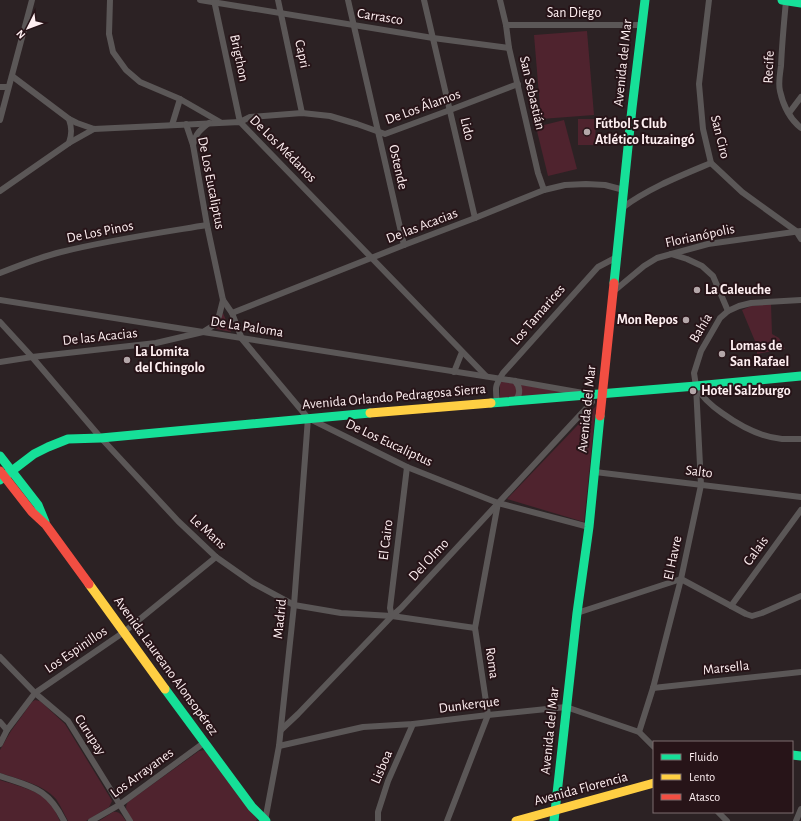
<svg xmlns="http://www.w3.org/2000/svg" width="801" height="821" viewBox="0 0 801 821" font-family="'Alegreya Sans',sans-serif">
<style>
.green{fill:#4f232e}
.lines{fill:none;stroke-linecap:round;stroke-linejoin:round}
.street{stroke:#5b5757;stroke-width:6}
.fast{stroke:#16e098;stroke-width:9}
.slow{stroke:#ffcf43;stroke-width:9}
.jam{stroke:#f24e42;stroke-width:9}
.poi-dot{fill:#b4a7a9;stroke:#271418;stroke-width:1.5}
.labels{text-anchor:middle;dominant-baseline:central;stroke-width:4;stroke-linejoin:round;paint-order:stroke}
.street-label{font-size:14px;fill:#feeff1;stroke:#271418}
.poi-label{font-size:14px;font-weight:bold;fill:#feeff1;stroke:#271418;text-anchor:start}
</style>
<rect width="100%" height="100%" fill="#2c2224"/>
<!-- green -->
<g class="green">
<polygon points="587,31 594,115 541,119 534,35"/>
<polygon points="578,119 596,119 595,145 578,145"/>
<polygon points="564,120 577,169 548,176 536,127"/>
<polygon points="771,304 772,334 779,338 785,349 757,354 757,346 742,310 751,306"/>
<polygon points="223,313 231,332 216,329"/>
<polygon points="500,381 569,393 500,399"/>
<polygon points="596,406 584,522 507,499"/>
<path d="M35 700 40 701 65 724 111 799 112 801 109 807 86 821H68C64 814 61 806 56 799 43 784 18 779 0 773V750L11 731 32 702Z"/>
<path d="M204 750 208 753 257 819 256 821H133C129 815 123 809 128 802L199 751Z"/>
<path d="M0 780C15 785 38 790 49 802 54 807 57 815 60 821H0Z"/>
<path d="M113 812C120 811 122 816 126 821H99Z"/>
</g>
<g class="lines">
<!-- street -->
<g class="street">
<polyline points="110,0 109,34 113,52 126,70 140,82 180,99 220,122"/>
<polyline points="200,0 433,38 509,48"/>
<polyline points="214,0 240,122 250,117 302,113 330,116 357,124 385,134 450,110 518,84"/>
<polyline points="278,0 302,113"/>
<polyline points="348,0 404,245"/>
<polyline points="424,0 475,218"/>
<polyline points="500,0 506,25 509,48 538,173 544,190"/>
<polyline points="709,0 699,84 703,129 711,163 742,192 796,231 801,239"/>
<path d="M786 1C784 22 782 44 781 66 780 74 778 83 780 91 783 105 790 119 801 128"/>
<polyline points="506,25 641,25"/>
<polyline points="12,76 69,119 77,123 94,129 240,122 486,376"/>
<polyline points="0,87 8,87"/>
<polyline points="789,113 801,97"/>
<polyline points="0,120 32,0"/>
<polyline points="186,124 193,145 207,225 223,300 232,313 242,339 308,418 407,467 498,503 589,527"/>
<polyline points="172,125 180,99"/>
<path d="M69 143C72 134 72 128 69 119"/>
<path d="M193 145C196 133 200 130 209 123"/>
<polyline points="0,191 69,143 94,129"/>
<path d="M622 208C649 188 680 176 711 163"/>
<polyline points="671,254 687,259 702,266 713,276 728,311"/>
<path d="M0 273C20 265 40 257 61 252 109 240 158 233 207 225"/>
<polyline points="614,291 644,266 657,258 708,244 801,231"/>
<polyline points="0,300 203,332 515,381 583,393"/>
<polyline points="232,313 404,245 475,218 544,190 565,185 586,184 605,185 624,190"/>
<polyline points="0,322 32,357 101,438 178,521 216,557 253,583 294,605 341,613 392,616 475,628"/>
<polyline points="0,362 32,357 156,343 203,332 214,325 219,316 223,300"/>
<polyline points="454,372 462,352"/>
<path d="M515 381C520 387 521 393 516 400"/>
<path d="M698 389C703 399 712 406 722 413 740 426 760 437 782 439 788 439 795 439 801 439"/>
<path d="M497 402C495 387 495 386 503 373L598 267 617 257"/>
<polyline points="595,472 801,497"/>
<polyline points="731,606 801,510"/>
<polyline points="577,613 681,579 746,614 752,616 762,613 801,596"/>
<polyline points="392,616 390,608 407,467"/>
<polyline points="0,657 35,693 68,721 130,821"/>
<polyline points="653,688 801,672"/>
<polyline points="0,722 7,730"/>
<polyline points="281,730 298,714 392,616 401,608 592,402"/>
<polyline points="639,732 653,688 681,579 701,485 696,386 694,373 701,351 720,318 728,311 739,306 751,303 801,300"/>
<polyline points="0,744 7,730 35,693 124,632 216,557"/>
<polyline points="279,746 363,727 413,724 488,715 566,707 639,732 654,747"/>
<path d="M0 776C32 787 48 788 64 821"/>
<polyline points="718,812 727,821"/>
<polyline points="91,821 119,805 205,742"/>
<polyline points="265,821 279,746 294,605 308,418"/>
<polyline points="378,821 378,812 388,781 413,724"/>
<polyline points="447,821 488,715 475,628 498,503"/>
<polyline points="796,821 801,809"/>
</g>
<!-- fast -->
<g class="fast">
<polyline points="782,0 801,3"/>
<polyline points="614,283 632,108 645,0"/>
<polyline points="491,403 696,386 801,376"/>
<polyline points="0,456 38,505 45,522"/>
<polyline points="0,480 34,454 48,447 68,439 101,438 370,413"/>
<polyline points="165,689 252,807 266,821"/>
<polyline points="792,755 801,756"/>
<polyline points="554,821 577,613 589,527 600,416"/>
</g>
<!-- slow -->
<g class="slow">
<polyline points="370,413 491,403"/>
<polyline points="89,584 165,689"/>
<polyline points="516,821 654,783"/>
</g>
<!-- jam -->
<g class="jam">
<polyline points="600,416 614,283"/>
<polyline points="0,471 32,512 46,525 89,584"/>
</g>
</g>
<!-- markers -->
<g class="poi-dot">
<circle cx="587" cy="132" r="4"/>
<circle cx="697" cy="290" r="4"/>
<circle cx="686" cy="320" r="4"/>
<circle cx="722" cy="354" r="4"/>
<circle cx="127" cy="360" r="4"/>
<circle cx="693" cy="391" r="4"/>
</g>
<g class="labels">
<!-- street labels -->
<g class="street-label">
<text x="574" y="13">San Diego</text>
<text transform="translate(380 17) rotate(9)">Carrasco</text>
<text transform="translate(302 54) rotate(78)">Capri</text>
<text transform="translate(239 58) rotate(78)">Brigthon</text>
<text transform="translate(623 63) rotate(-84)">Avenida del Mar</text>
<text transform="translate(769 67) rotate(-87)">Recife</text>
<text transform="translate(532 93) rotate(77)">San Sebastián</text>
<text transform="translate(423 107) rotate(-20)">De Los Álamos</text>
<text transform="translate(467 129) rotate(77)">Lido</text>
<text transform="translate(720 137) rotate(76)">San Ciro</text>
<text transform="translate(283 149) rotate(45)">De Los Médanos</text>
<text transform="translate(398 167) rotate(77)">Ostende</text>
<text transform="translate(211 183) rotate(79)">De Los Eucaliptus</text>
<text transform="translate(422 226) rotate(-21)">De las Acacias</text>
<text transform="translate(100 232) rotate(-11)">De Los Pinos</text>
<text transform="translate(700 236) rotate(-12)">Florianópolis</text>
<text transform="translate(538 315) rotate(-49)">Los Tamarices</text>
<text transform="translate(247 327) rotate(9)">De La Paloma</text>
<text transform="translate(701 328) rotate(-59)">Bahía</text>
<text transform="translate(100 337) rotate(-6)">De las Acacias</text>
<text transform="translate(394 397) rotate(-5)">Avenida Orlando Pedragosa Sierra</text>
<text transform="translate(587 409) rotate(-84)">Avenida del Mar</text>
<text transform="translate(389 443) rotate(25)">De Los Eucaliptus</text>
<text transform="translate(699 472) rotate(7)">Salto</text>
<text transform="translate(208 532) rotate(42)">Le Mans</text>
<text transform="translate(386 540) rotate(-83)">El Cairo</text>
<text transform="translate(756 551) rotate(-54)">Calais</text>
<text transform="translate(673 558) rotate(-78)">El Havre</text>
<text transform="translate(429 560) rotate(-47)">Del Olmo</text>
<text transform="translate(280 619) rotate(-84)">Madrid</text>
<text transform="translate(76 650) rotate(-34)">Los Espinillos</text>
<text transform="translate(492 663) rotate(82)">Roma</text>
<text transform="translate(166 666) rotate(54)">Avenida Laureano Alonsopérez</text>
<text transform="translate(726 668) rotate(-6)">Marsella</text>
<text transform="translate(469 705) rotate(-7)">Dunkerque</text>
<text transform="translate(550 731) rotate(-84)">Avenida del Mar</text>
<text transform="translate(90 735) rotate(57)">Curupay</text>
<text transform="translate(382 767) rotate(-67)">Lisboa</text>
<text transform="translate(142 773) rotate(-36)">Los Arrayanes</text>
<text transform="translate(581 789) rotate(-15)">Avenida Florencia</text>
</g>
<!-- poi labels -->
<g class="poi-label">
<text x="595" y="124">Fútbol 5 Club<tspan x="595" dy="16">Atlético Ituzaingó</tspan></text>
<text x="705" y="290">La Caleuche</text>
<text x="678" y="320" text-anchor="end">Mon Repos</text>
<text x="730" y="346">Lomas de<tspan x="730" dy="16">San Rafael</tspan></text>
<text x="135" y="352">La Lomita<tspan x="135" dy="16">del Chingolo</tspan></text>
<text x="701" y="391">Hotel Salzburgo</text>
</g>
</g>
<!-- legend -->
<rect x="653" y="741" width="140" height="72" fill="#271418" stroke="#7d6c6f"/>
<rect x="661" y="754" width="20" height="6" fill="#16e098" stroke="#7d6c6f"/>
<text x="689" y="761" font-size="12" fill="#feeff1">Fluido</text>
<rect x="661" y="774" width="20" height="6" fill="#ffcf43" stroke="#7d6c6f"/>
<text x="689" y="781" font-size="12" fill="#feeff1">Lento</text>
<rect x="661" y="794" width="20" height="6" fill="#f24e42" stroke="#7d6c6f"/>
<text x="689" y="801" font-size="12" fill="#feeff1">Atasco</text>
<!-- north arrow -->
<g transform="translate(28 28) rotate(228)" stroke="#271418" stroke-width="3" paint-order="stroke">
<path d="M0-3L7 15L0 10L-7 15Z" fill="#feeff1"/>
<text y="-6" font-size="11" font-weight="bold" text-anchor="middle" fill="#feeff1">N</text>
</g>
</svg>
